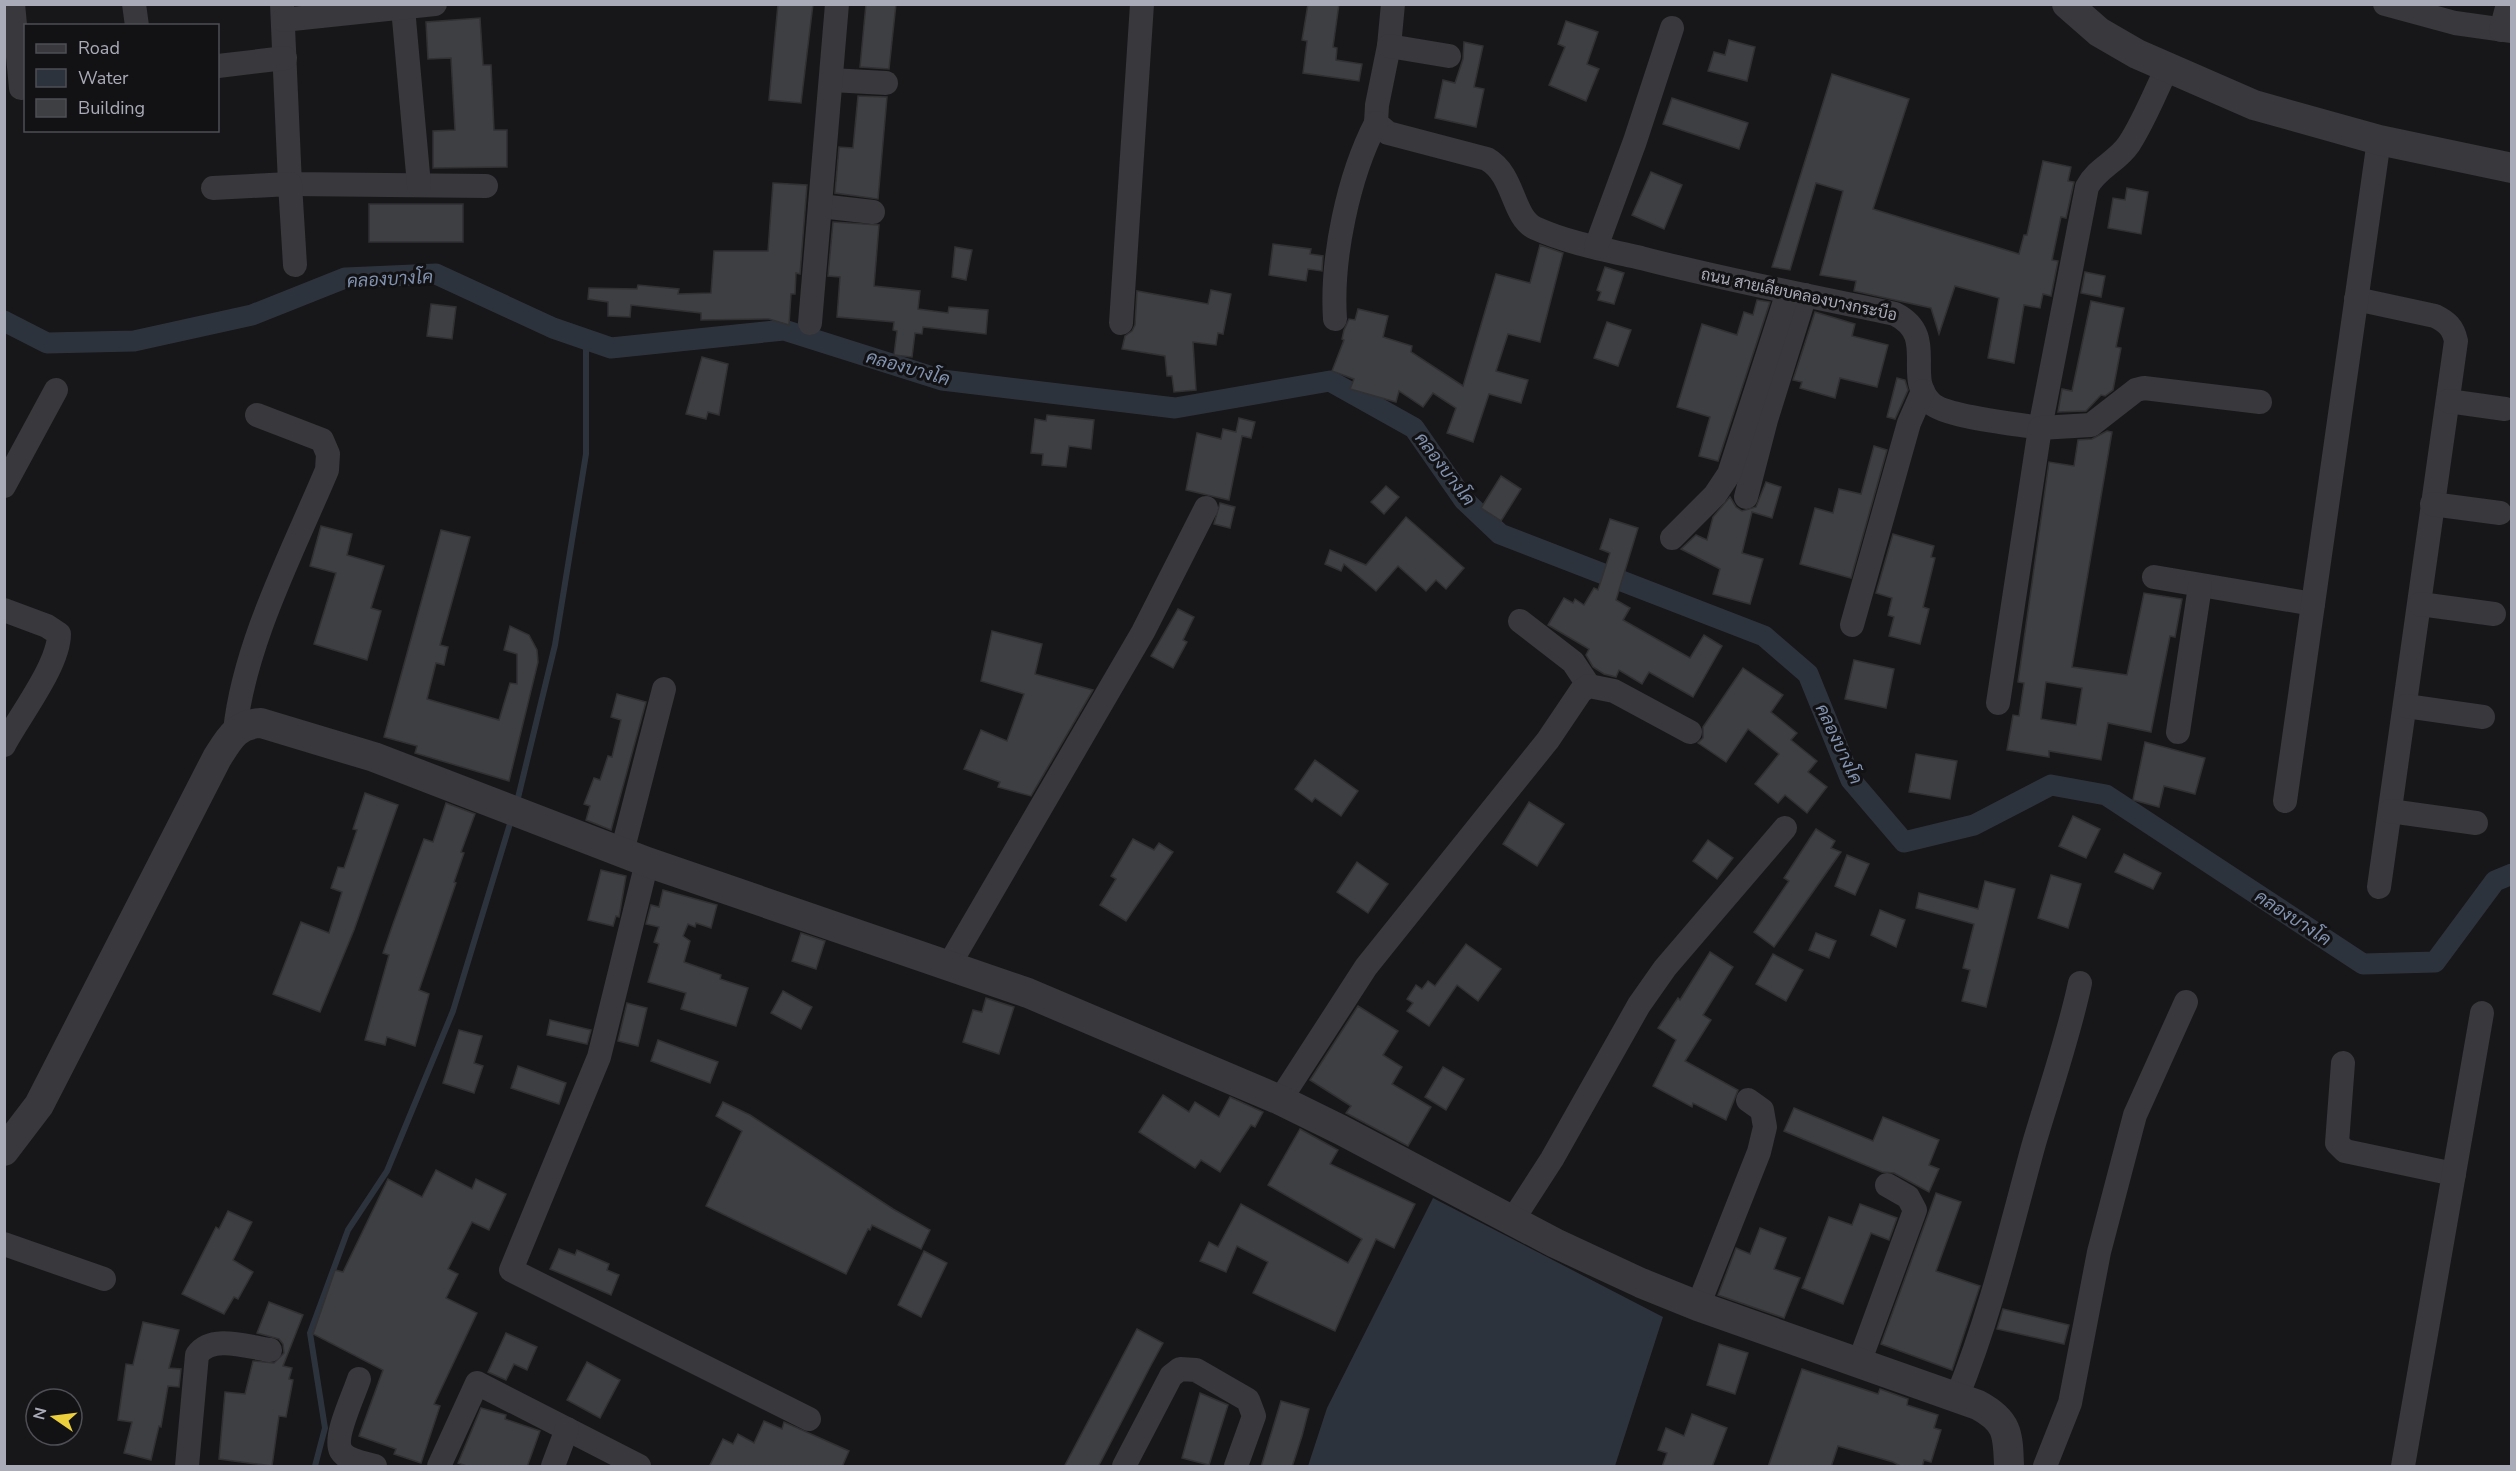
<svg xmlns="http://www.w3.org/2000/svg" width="2516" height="1471" viewBox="0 0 2516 1471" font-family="'Nunito Sans',Sarabun,sans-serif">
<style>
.water{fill:#2d333c}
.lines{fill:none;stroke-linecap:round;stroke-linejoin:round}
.stream{stroke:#2d333c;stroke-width:6}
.canal{stroke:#2d333c;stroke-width:21}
.building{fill:#3e3f42;stroke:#313134;stroke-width:1.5;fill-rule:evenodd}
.minor{stroke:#38383d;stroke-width:24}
.tertiary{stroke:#38383d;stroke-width:30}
.labels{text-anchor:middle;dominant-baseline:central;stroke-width:6;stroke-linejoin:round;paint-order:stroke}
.street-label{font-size:16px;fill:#a9abb8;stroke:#121113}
.water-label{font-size:18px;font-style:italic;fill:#8193b1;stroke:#121113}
</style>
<rect width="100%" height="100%" fill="#171618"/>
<!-- water -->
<polygon class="water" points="1433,1198 1663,1317 1615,1466 1308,1466 1327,1408"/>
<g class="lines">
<!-- stream -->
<g class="stream">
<polyline points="517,802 555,645 586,454 586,340"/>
<polyline points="315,1466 325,1428 310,1333 348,1230 387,1171 453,1011 512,817"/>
</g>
<!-- canal -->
<polyline class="canal" points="4,321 47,343 134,341 252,315 345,278 436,274 553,328 611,348 784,330 942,380 1175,408 1330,381 1414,428 1464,500 1500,534 1764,636 1808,674 1851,780 1904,842 1974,825 2051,785 2106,795 2363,964 2435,962 2495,881 2512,874"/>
</g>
<!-- building -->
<g class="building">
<polygon points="778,4 813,4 801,103 769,100"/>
<polygon points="866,4 896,4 889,69 860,67"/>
<polygon points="1308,4 1339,4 1333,47 1337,48 1336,60 1362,64 1359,81 1303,73 1307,41 1302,40"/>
<polygon points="480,18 483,65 491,65 494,130 507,130 507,167 433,168 433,131 455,130 451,58 428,59 426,22"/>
<polygon points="1566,21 1598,32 1587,64 1599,69 1586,101 1549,85 1565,47 1558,44"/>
<polygon points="1729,40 1755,47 1747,81 1708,71 1714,52 1725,55"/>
<polygon points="1464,42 1483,46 1474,87 1484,89 1476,127 1435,118 1443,80 1455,83 1463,59"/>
<polygon points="1832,74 1909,99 1873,209 2019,254 2024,235 2027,235 2043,161 2071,167 2068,181 2074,182 2066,218 2061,217 2052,260 2058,261 2051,296 2043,294 2040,308 2024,305 2014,363 1988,358 1999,298 1955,286 1939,334 1931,308 1854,291 1856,281 1820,275 1843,191 1816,183 1790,270 1772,267"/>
<polygon points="858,96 887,97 878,199 835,193 839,147 853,148"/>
<polygon points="1672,98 1748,123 1739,149 1663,124"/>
<polygon points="1651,172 1682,185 1664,229 1632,215"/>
<polygon points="773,183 807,185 800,274 796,273 795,294 791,294 789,325 769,319 701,320 701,313 631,305 630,317 608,316 608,302 588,299 589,288 637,289 638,285 679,289 678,294 711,293 714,251 768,251"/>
<polygon points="2127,188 2148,192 2141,234 2108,228 2113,198 2125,200"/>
<rect x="369" y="204" width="94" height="38"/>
<polygon points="833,222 879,225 874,286 920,291 918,309 948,313 949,307 988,310 986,334 923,327 922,334 915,333 912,357 894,355 897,331 893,330 894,322 837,317 840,277 828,276"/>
<polygon points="1273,244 1311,249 1310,254 1323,256 1322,271 1308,269 1306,281 1269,275"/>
<polygon points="1540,245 1563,253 1540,342 1508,334 1496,371 1528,380 1521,403 1489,394 1473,442 1447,433 1456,408 1433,393 1423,407 1399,391 1396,402 1350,389 1354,379 1332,371 1344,340 1342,339 1344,330 1349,319 1355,320 1358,309 1388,316 1383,337 1412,346 1411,352 1463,386 1496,274 1530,283"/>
<polygon points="955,247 972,250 966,280 952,277"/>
<polygon points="1605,267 1624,273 1614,304 1598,300 1601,292 1597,290"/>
<polygon points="2085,272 2105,276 2101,297 2081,293"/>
<polygon points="1211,290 1231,294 1223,334 1218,333 1216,345 1193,342 1196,390 1174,392 1172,376 1167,376 1165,356 1122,349 1125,336 1132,331 1135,325 1137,291 1208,304"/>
<polygon points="1757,300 1770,302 1718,461 1699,456 1710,417 1677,407 1702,324 1737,335 1744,312 1753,315"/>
<polygon points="2091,301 2124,308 2116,347 2121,348 2113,390 2105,396 2101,395 2086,411 2058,412 2062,389 2072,391"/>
<polygon points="431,304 456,307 452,339 427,336"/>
<polygon points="1815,312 1855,324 1852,336 1888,345 1877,387 1840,378 1835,398 1800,388 1802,382 1793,380"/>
<polygon points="1607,322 1631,330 1618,366 1594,358"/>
<polygon points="702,357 728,364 719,415 708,412 706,419 686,414"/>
<polygon points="1897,378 1905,380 1908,390 1895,419 1887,417"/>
<polygon points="1047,415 1094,420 1091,449 1069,446 1066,467 1042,465 1043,454 1031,453 1035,419 1046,421"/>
<polygon points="1239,418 1255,422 1251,438 1242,436 1229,500 1186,490 1197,433 1221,439 1223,429 1236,432"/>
<path d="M2107 431 2112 432 2072 667 2127 675 2144 593 2182 599 2175 637 2170 636 2151 732 2108 723 2101 760 2049 751V757L2007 750 2013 715 2019 716 2024 683 2018 682 2049 462 2074 466 2078 440 2092 439ZM2046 682 2082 688 2076 725 2041 719Z"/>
<polygon points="1874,446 1887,450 1851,578 1800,564 1815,508 1833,513 1839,489 1861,494"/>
<polygon points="1501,476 1521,489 1501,521 1481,508"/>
<polygon points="1766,482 1781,487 1772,518 1752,512 1742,553 1763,559 1750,604 1713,594 1720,569 1681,549 1696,535 1707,540 1713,517 1730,497 1736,507 1742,511 1756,507"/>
<polygon points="1386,486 1399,497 1384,514 1371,502"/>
<polygon points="1220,503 1235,507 1230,528 1214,524"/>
<polygon points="1406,517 1464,568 1446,589 1436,580 1426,591 1398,566 1376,591 1344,564 1341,571 1325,564 1330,550 1366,565"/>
<polygon points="1610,519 1638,528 1616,600 1630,608 1623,620 1690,658 1704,635 1722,646 1693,697 1649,672 1642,684 1619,670 1616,677 1604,674 1593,667 1586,655 1589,649 1548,625 1564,598 1573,603 1575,599 1584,605 1594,588 1598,590 1610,553 1600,549"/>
<polygon points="321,526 352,534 347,555 384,566 371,608 381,611 367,660 314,644 336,573 310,566"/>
<polygon points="441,530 470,537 440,645 448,647 444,665 436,663 427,699 499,720 510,683 517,684 517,654 504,650 510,626 529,635 537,650 538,662 509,781 415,753 417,746 384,737"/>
<polygon points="1893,534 1934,546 1931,557 1935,558 1923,607 1929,609 1920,644 1889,636 1894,617 1888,615 1892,598 1876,593"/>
<polygon points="1178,609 1194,617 1183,640 1187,642 1173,668 1151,656"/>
<polygon points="992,631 1042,644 1035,674 1093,690 1031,796 998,787 1000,782 964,769 981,730 1007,741 1024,694 981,681"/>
<polygon points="1854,660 1894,669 1886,708 1845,699"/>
<polygon points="1743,668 1783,695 1771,712 1797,733 1791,740 1817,761 1808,772 1827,787 1807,813 1785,795 1778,803 1755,784 1779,754 1748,729 1726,762 1698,743 1703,738 1703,727"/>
<polygon points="617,694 646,702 611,830 586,820 590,806 584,804 594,778 600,780 608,756 612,757 621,720 611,717"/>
<polygon points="2145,742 2205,758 2195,794 2164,786 2159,807 2133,800"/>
<polygon points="1916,754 1957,761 1950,799 1909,792"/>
<polygon points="1315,760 1358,791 1341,816 1315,798 1312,802 1295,789"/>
<polygon points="365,793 398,805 354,930 320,1012 273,994 301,922 329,933 342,892 331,888 338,867 344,868 357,830 353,829"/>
<polygon points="1529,802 1564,824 1537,866 1503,844"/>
<polygon points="446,803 475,814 461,852 464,853 454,882 456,883 419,990 429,994 415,1046 387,1037 385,1045 365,1040 389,955 383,953 393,924 424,839 433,842"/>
<polygon points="2073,816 2100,829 2086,858 2059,846"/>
<polygon points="1816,829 1835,841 1831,848 1841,852 1774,947 1754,932 1789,881 1784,878"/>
<polygon points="1133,839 1154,850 1159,843 1173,852 1126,921 1100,905 1116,879 1111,876"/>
<polygon points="1708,840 1733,858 1717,879 1693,861"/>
<polygon points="2124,854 2161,873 2153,889 2115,872"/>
<polygon points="1847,855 1869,864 1855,895 1835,886"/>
<polygon points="1357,862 1388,884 1368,913 1337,892"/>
<polygon points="601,870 626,876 619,917 616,916 613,926 588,920"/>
<polygon points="2051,875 2081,884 2068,928 2038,918"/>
<polygon points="1985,881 2015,889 1986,1007 1962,1001 1970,970 1963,968 1974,924 1916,908 1919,893 1978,909"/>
<polygon points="663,890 717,905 711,928 696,923 695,927 688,924 683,936 690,941 684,962 721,975 720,979 748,988 736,1026 681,1009 686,993 648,982 659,944 654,942 659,927 646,924 651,905 659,907"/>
<polygon points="1880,910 1905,920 1896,947 1871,935"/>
<polygon points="801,933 825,941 816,969 792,961"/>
<polygon points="1816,933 1836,941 1829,958 1809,950"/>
<polygon points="1466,944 1501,969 1478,1001 1457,985 1429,1026 1407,1011 1413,1003 1407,999 1416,985 1422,989 1428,981 1435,986"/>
<polygon points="1710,952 1733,967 1703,1015 1711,1020 1685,1061 1738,1090 1726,1120 1693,1103 1692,1107 1653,1086 1676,1040 1658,1028 1678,998 1680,1000"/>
<polygon points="1773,954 1803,970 1786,1001 1756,984"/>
<polygon points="783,991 812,1007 801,1029 771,1013"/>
<polygon points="986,998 1014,1007 999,1054 963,1042 973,1010 982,1012"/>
<polygon points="627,1003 647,1008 638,1046 618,1041"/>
<polygon points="1358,1006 1398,1031 1383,1055 1402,1067 1392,1084 1431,1107 1408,1146 1346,1113 1351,1106 1310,1080"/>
<polygon points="550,1020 591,1030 587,1044 547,1035"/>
<polygon points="459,1030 482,1036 474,1063 483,1066 474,1093 443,1083"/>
<polygon points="658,1040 718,1062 710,1083 651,1061"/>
<polygon points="518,1066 566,1083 559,1104 511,1088"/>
<polygon points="1443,1067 1464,1079 1446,1110 1425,1097"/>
<polygon points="1163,1095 1189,1112 1195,1102 1219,1117 1230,1097 1263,1112 1255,1127 1251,1125 1220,1172 1201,1160 1195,1168 1139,1132"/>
<polygon points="723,1102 750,1115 893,1209 930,1230 921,1249 872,1225 870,1230 868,1229 846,1274 706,1206 742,1131 716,1116"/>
<polygon points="1794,1108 1873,1141 1883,1117 1939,1140 1929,1165 1939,1169 1929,1192 1894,1173 1882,1172 1784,1131"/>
<polygon points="1300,1129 1338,1150 1330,1164 1415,1204 1394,1248 1376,1239 1335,1331 1253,1293 1268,1262 1237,1246 1226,1272 1200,1261 1209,1242 1218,1247 1241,1204 1348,1263 1362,1239 1268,1185"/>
<polygon points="436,1170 472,1189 476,1179 506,1194 489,1230 472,1222 448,1269 458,1274 446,1298 477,1313 434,1404 440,1406 421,1463 394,1454 396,1449 359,1436 383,1370 313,1334 335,1270 343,1272 388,1179 422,1197"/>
<polygon points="1936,1193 1961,1202 1936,1271 1980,1286 1952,1370 1881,1344"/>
<polygon points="1860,1204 1897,1218 1889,1240 1871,1233 1843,1304 1802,1288 1829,1217 1852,1225"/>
<polygon points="228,1211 252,1222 233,1260 253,1272 238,1299 234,1297 224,1314 182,1294 216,1227 219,1229"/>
<polygon points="1760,1228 1786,1238 1774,1269 1800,1278 1784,1318 1718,1295 1736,1248 1750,1254"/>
<polygon points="559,1249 575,1255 577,1250 609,1264 607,1270 619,1275 611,1295 550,1269"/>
<polygon points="924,1251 947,1263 921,1317 898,1305"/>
<polygon points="269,1302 303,1315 283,1366 292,1368 289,1379 293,1380 286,1417 279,1416 272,1466 219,1459 225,1392 245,1394 253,1361 274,1363 284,1353 283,1344 279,1339 257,1333"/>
<polygon points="2003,1309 2069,1325 2064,1344 1997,1329"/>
<polygon points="143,1322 179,1330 169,1368 181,1369 179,1387 168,1386 161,1427 159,1426 151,1460 124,1453 132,1422 118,1420 126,1364 133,1365"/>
<polygon points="1137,1329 1163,1343 1150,1367 1098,1467 1064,1467"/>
<polygon points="506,1333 537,1347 527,1370 514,1364 506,1380 488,1372"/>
<polygon points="1719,1344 1748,1353 1735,1394 1707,1385"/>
<polygon points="587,1362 620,1380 600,1418 567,1400"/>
<polygon points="1802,1369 1878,1394 1880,1389 1908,1399 1907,1405 1938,1415 1934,1428 1941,1430 1931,1462 1924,1460 1922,1467 1902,1467 1893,1462 1838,1446 1831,1467 1768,1467"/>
<polygon points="1200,1393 1228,1405 1209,1465 1182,1458"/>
<polygon points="1281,1401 1309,1409 1302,1436 1292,1467 1261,1467"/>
<polygon points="481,1408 506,1415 505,1419 540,1431 527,1467 469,1467 458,1463"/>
<polygon points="1692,1414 1727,1428 1712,1467 1662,1467 1667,1453 1658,1450 1666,1428 1684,1436"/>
<polygon points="764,1421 782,1429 784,1422 849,1451 842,1467 709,1467 723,1439 733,1444 738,1434 754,1443"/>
</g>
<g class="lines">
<!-- minor -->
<g class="minor">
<polyline points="13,4 21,88"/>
<polyline points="134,4 137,26"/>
<polyline points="282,4 290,184 486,186"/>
<path d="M1393 4 1389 46 1377 105 1376 123 1388 133 1487 159C1515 175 1512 217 1535 228 1568 243 1606 250 1641 258 1725 280 1810 296 1895 314 1939 336 1903 377 1931 403 1945 417 2018 424 2040 428L2087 187C2097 168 2117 162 2129 144 2144 121 2155 93 2167 68"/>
<polyline points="2385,4 2455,23 2512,31"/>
<polyline points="403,8 419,185"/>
<polyline points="283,20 435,4"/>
<polyline points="2501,30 2508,4"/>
<polyline points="1389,46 1449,56"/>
<polyline points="218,66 285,58"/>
<polyline points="831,80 886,83"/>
<polyline points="213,188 290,184 295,265"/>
<polyline points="820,206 873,212"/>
<polyline points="1596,247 1635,141 1672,28"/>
<path d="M2356 299 2435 316C2447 322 2453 327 2456 341L2379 887"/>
<path d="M1335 319C1331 259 1348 177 1376 123"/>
<polyline points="810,323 837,4"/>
<polyline points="1121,323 1142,4"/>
<polyline points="2448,401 2505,409"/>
<polyline points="4,486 56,390"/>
<polyline points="1746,497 1766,420 1805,295"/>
<polyline points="2432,504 2500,513"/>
<polyline points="1672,538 1715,495 1729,474 1788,292"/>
<polyline points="2154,577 2313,604"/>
<polyline points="2420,604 2494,614"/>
<path d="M4 610 47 626 59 634C59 665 20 715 4 745"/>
<polyline points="1520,621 1573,662 1589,686"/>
<polyline points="1852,625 1909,423 1923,391"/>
<polyline points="1998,703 2040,428 2091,425 2136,390 2144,388 2260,402"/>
<polyline points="2406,706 2483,717"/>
<path d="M235 731C244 644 293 551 327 470L328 454 322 440 257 415"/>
<polyline points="2178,732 2200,586"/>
<polyline points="2285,801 2379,140"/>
<polyline points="2390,811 2476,823"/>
<polyline points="622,852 664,689"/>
<polyline points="647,862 599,1057 511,1270 809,1419"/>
<polyline points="949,965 1143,632 1206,508"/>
<polyline points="2343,1063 2337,1143 2345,1151 2454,1174"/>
<polyline points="1280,1100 1366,967 1548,740 1581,691 1589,686 1614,691 1690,732"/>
<polyline points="1512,1221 1552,1159 1639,1005 1665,968 1785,828"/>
<polyline points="4,1244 104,1279"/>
<polyline points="1698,1306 1759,1152 1765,1127 1762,1110 1748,1100"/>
<polyline points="1859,1363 1915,1210 1908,1197 1887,1185"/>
<path d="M359 1379C354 1395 333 1437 341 1451 347 1461 365 1463 375 1466"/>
<path d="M1957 1397C1990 1316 2010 1231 2033 1147 2049 1092 2068 1039 2080 983"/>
<path d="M187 1466 197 1355C212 1334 247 1347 270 1350"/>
<polyline points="439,1466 477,1383 639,1466"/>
<polyline points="553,1466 567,1429"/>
<polyline points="1124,1466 1171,1376 1180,1369 1196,1370 1248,1400 1254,1416 1236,1466"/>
<polyline points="2045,1466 2070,1403 2099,1252 2135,1115 2186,1002"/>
<polyline points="2403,1466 2482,1013"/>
</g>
<!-- tertiary -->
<g class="tertiary">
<polyline points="2067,4 2099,32 2137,54 2254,105 2379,140 2512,168"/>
<path d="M4 1151 39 1105 217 758C229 739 236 724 261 723L374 757 647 862 1028 993 1280 1100 1341 1130 1555 1243 1641 1283 1698 1306 1978 1405C2008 1421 2008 1434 2009 1466"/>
</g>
</g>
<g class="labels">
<!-- street labels -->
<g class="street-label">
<text transform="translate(1799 295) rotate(12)">ถนน สายเลียบคลองบางกระบือ</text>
</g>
<!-- water labels -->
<g class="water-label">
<text transform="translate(390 279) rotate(-3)">คลองบางโค</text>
<text transform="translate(908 368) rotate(16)">คลองบางโค</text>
<text transform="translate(1445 469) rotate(53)">คลองบางโค</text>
<text transform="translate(1839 744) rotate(65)">คลองบางโค</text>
<text transform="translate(2293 918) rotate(33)">คลองบางโค</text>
</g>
</g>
<!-- border -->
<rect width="2516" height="1471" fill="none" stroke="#a9abb8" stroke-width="12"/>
<!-- legend -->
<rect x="24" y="24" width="195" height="108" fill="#121113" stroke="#4e4f55" stroke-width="1.5"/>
<rect x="36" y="44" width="30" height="9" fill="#38383d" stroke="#4e4f55" stroke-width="1.5"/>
<text x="78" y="54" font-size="18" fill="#a9abb8">Road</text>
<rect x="36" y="69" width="30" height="18" fill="#2d333c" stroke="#4e4f55" stroke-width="1.5"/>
<text x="78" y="84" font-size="18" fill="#a9abb8">Water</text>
<rect x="36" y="99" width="30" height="18" fill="#3e3f42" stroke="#4e4f55" stroke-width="1.5"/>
<text x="78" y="114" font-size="18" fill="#a9abb8">Building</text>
<!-- north arrow -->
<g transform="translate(54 1417) rotate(284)"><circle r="28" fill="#121113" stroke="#4e4f55" stroke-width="1.5"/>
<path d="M0-4.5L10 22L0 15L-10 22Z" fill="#ebcf3c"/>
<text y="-9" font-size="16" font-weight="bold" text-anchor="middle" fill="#a9abb8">N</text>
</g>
</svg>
